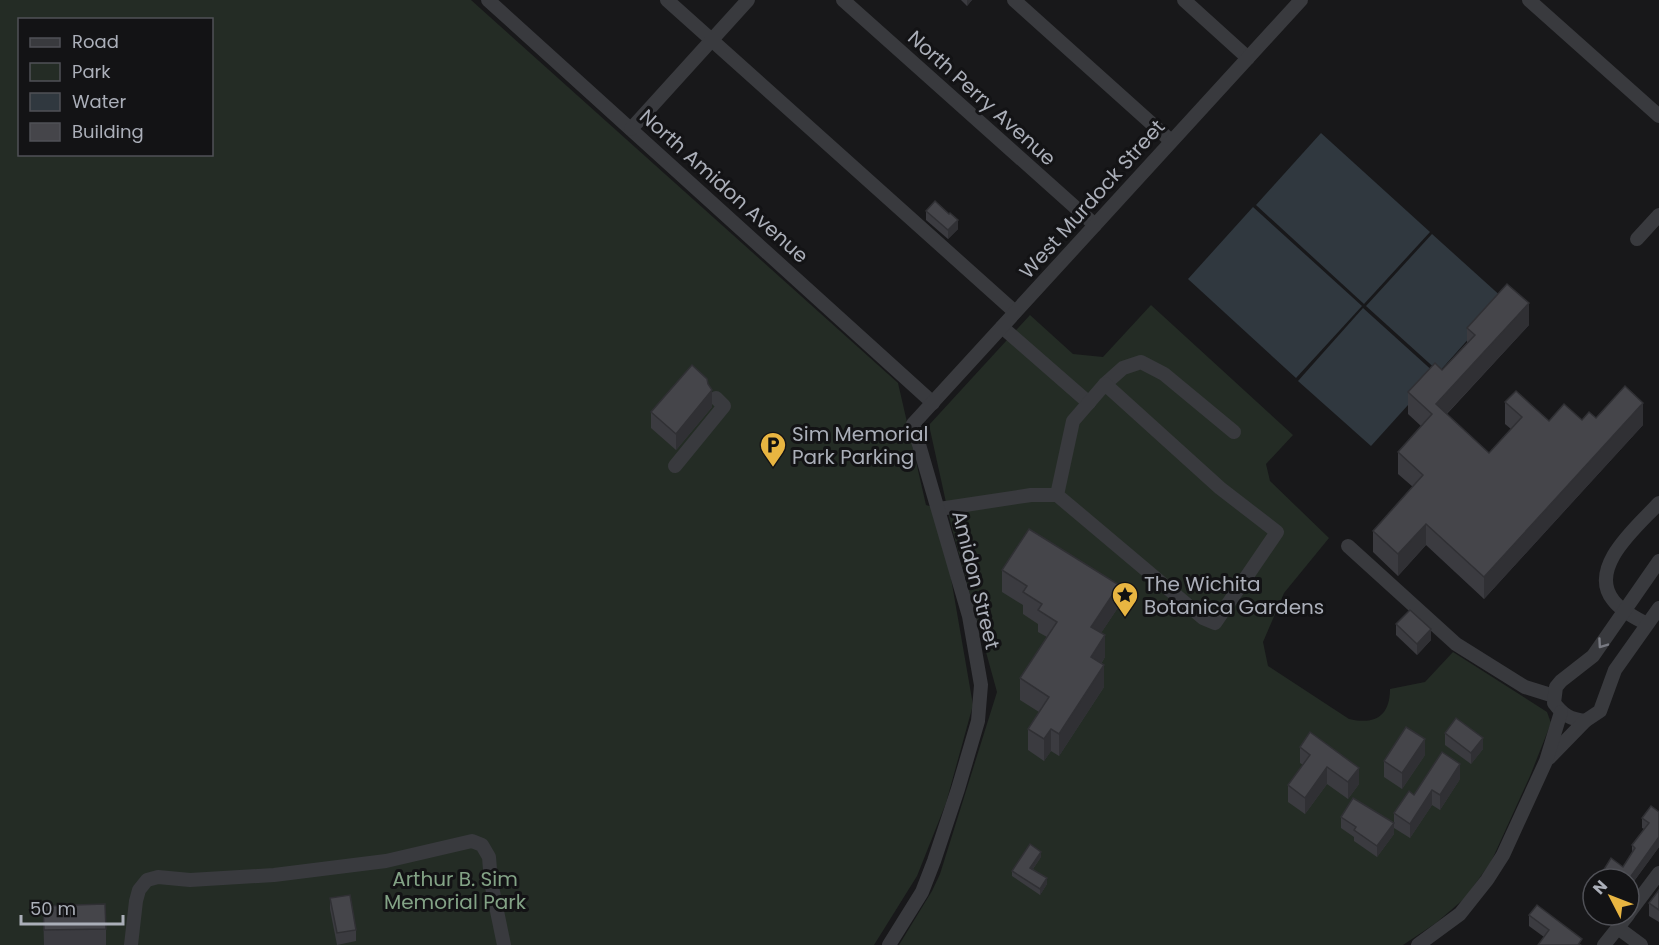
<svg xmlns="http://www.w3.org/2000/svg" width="1659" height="945" viewBox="0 0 1659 945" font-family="Poppins,sans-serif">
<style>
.green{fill:#242c25;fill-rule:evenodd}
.water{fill:#30383f}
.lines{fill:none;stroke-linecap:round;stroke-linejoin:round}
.minor{stroke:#393a3e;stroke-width:14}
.wall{fill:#3b3b40}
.shaded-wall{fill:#303034}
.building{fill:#45454a;stroke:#303034;stroke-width:1.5}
.oneway{stroke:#787a82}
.labels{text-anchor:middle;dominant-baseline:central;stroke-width:6;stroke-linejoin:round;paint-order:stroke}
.street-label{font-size:20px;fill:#abafb9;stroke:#131315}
.poi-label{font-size:20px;fill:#abafb9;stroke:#131315;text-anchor:start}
.park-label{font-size:20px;fill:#83a386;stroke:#131315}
</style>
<rect width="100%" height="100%" fill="#18181a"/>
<!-- green -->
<g class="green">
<path d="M0 0H471L898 383 926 505 939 509 973 705 946 803 917 876 874 945H0ZM20 20H212V154H20Z"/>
<path d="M1151 305 1293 435 1266 464 1270 481 1329 538 1284 593 1263 642 1268 666 1349 719C1374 725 1390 717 1390 689L1425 682 1453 652 1547 712 1551 723 1530 776 1491 862 1465 898 1436 923 1403 945H899L932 891 940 874 997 692 951 525 929 425 1030 315 1073 354 1103 357Z"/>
</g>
<!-- water -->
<g class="water">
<polygon points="1321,133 1430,232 1364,304 1256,205"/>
<polygon points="1253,207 1362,306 1296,378 1188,279"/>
<polygon points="1432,234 1504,299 1439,372 1366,306"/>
<polygon points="1363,308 1436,374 1371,446 1298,381"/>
</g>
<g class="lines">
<!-- minor -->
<g class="minor">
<polyline points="488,0 933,403"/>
<polyline points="667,0 1015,312"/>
<polyline points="843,0 1095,225"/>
<polyline points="1014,0 1171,141"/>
<polyline points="1184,0 1248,58"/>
<polyline points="1529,0 1659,116"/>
<polyline points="631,129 748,0"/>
<polyline points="1637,239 1659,215"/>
<polyline points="1002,327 1089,403"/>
<polyline points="1105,384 1123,368 1141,362 1164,374 1234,432"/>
<polyline points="675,466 724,406 716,398"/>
<polyline points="939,509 1031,495 1057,495 1203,618 1215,623 1277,532 1220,488 1105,384 1073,421 1057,495"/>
<polyline points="1348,546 1456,644 1525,687 1554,696"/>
<path d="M1647 624C1636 618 1621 611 1613 600 1587 567 1639 525 1659 503"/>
<path d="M1585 721C1570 719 1563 715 1554 703L1556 687 1561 681 1593 656 1659 561"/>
<polyline points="1549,758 1585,721 1600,711 1615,670 1659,608"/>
<polyline points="1629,913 1659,873"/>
<polyline points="1618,928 1641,945"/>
<polyline points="131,945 136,901 139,890 147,880 158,877 190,880 274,875 386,861 472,841 482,845 489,857 491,882 504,945"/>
<polyline points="889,945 922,892 934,861 958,789 978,721 981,685 969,616 913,424 1301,0"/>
<polyline points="1418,945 1460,914 1487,880 1503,855 1546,761 1561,712"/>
<polyline points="1604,945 1628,915"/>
</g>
</g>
<!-- wall -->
<g class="wall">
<polygon points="961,0 972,0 967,6"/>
<polygon points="926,211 958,229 948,239 926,220"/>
<polygon points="1529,325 1447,414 1489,453 1511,429 1505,424 1505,402 1549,421 1582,420 1596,418 1643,425 1484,599 1426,545 1398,576 1373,552 1373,531 1413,487 1398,474 1398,452 1421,426 1408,414 1408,392 1442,370 1467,343 1467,328"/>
<polygon points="712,407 676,450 651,428 651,412"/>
<polygon points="1002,570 1119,606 1101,633 1105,657 1101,664 1104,687 1059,756 1051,751 1044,761 1028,750 1028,729 1039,712 1020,700 1020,678 1047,637 1038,632 1038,624 1023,614 1023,605 1002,592"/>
<polygon points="1396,624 1431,640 1417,655 1396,635"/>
<polygon points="1445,733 1483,749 1471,764 1445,745"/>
<polygon points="1300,747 1359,784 1348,799 1327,784 1305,814 1288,802 1288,785 1303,765 1300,763"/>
<polygon points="1425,755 1402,789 1384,777 1384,761"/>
<polygon points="1460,779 1440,810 1432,805 1410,838 1394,828 1394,813 1414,795"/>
<polygon points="1651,806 1659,847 1629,888 1629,879 1603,879 1603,871 1623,867 1632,854 1632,845 1644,829 1642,828 1642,818"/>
<polygon points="1341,817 1394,834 1377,857 1354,841 1354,837 1341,828"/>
<polygon points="1041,857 1033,869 1047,884 1040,895 1012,876 1012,871"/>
<polygon points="1659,890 1659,922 1649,916 1649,903"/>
<polygon points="330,898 356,930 356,941 337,945 330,909"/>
<polygon points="43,906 106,929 106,945 44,945"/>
<polygon points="1529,915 1582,945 1544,937 1529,926"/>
</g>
<!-- shaded-wall -->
<g class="shaded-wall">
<polygon points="967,0 972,0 967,6"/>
<polygon points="958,220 958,229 948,239 948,230"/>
<polygon points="1529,303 1529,325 1436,425 1436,404"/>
<polygon points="712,390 712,407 676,450 676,434"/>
<polygon points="1643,403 1643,425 1484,599 1484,577"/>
<polygon points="1426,524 1426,545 1398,576 1398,554"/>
<polygon points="1119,585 1119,606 1091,648 1091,627"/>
<polygon points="1431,629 1431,640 1417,655 1417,644"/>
<polygon points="1105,635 1105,657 1091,679 1091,657"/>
<polygon points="1104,665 1104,687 1059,756 1059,734"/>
<polygon points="1051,729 1051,751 1044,761 1044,739"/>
<polygon points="1483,738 1483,749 1471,764 1471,753"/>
<polygon points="1425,739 1425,755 1402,789 1402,773"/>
<polygon points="1460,764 1460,779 1440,810 1440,795"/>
<polygon points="1327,767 1327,784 1305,814 1305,798"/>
<polygon points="1359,768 1359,784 1348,799 1348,782"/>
<polygon points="1432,790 1432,805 1410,838 1410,824"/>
<polygon points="1394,823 1394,834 1377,857 1377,846"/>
<polygon points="1659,837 1659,847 1629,888 1629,879"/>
<polygon points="1041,852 1041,857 1030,873 1030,868"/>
<polygon points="1047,878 1047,884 1040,895 1040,889"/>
</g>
<!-- building -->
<g class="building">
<polygon points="935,201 949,214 950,213 958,220 948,230 926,211"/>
<polygon points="1507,284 1529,303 1436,404 1489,453 1522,417 1505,402 1516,391 1549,421 1564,404 1582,420 1589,412 1596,418 1625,386 1643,403 1484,577 1426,524 1398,554 1373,531 1423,475 1398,452 1432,414 1408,392 1435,363 1442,370 1475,335 1467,328"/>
<polygon points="692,365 707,379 708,384 712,390 676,434 651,412"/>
<polygon points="1029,529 1119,585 1091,627 1105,635 1091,657 1104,665 1059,734 1051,729 1044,739 1028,729 1049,697 1020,678 1057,622 1038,610 1042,604 1023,592 1027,586 1002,570"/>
<polygon points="1410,610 1431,629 1417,644 1396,624"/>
<polygon points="1456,718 1483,738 1471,753 1445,733"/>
<polygon points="1406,727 1425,739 1402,773 1384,761"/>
<polygon points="1310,732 1359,768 1348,782 1327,767 1305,798 1288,785 1310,755 1300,747"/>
<polygon points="1442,752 1460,764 1440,795 1432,790 1410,824 1394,813 1409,791 1414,795"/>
<polygon points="1353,798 1394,823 1377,846 1354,830 1356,827 1341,817"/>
<polygon points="1651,806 1659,812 1659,837 1629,879 1615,879 1603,871 1611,858 1623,867 1635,848 1632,845 1649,823 1642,818"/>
<polygon points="1030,844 1041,852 1030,868 1047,878 1040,889 1012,871"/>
<polygon points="1659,890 1659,910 1649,903"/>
<polygon points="350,895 356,930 337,933 330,898"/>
<polygon points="105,904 106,929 44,930 43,906"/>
<polygon points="1537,905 1582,939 1578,945 1538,945 1549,930 1529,915"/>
</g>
<!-- one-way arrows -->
<defs><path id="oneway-chevron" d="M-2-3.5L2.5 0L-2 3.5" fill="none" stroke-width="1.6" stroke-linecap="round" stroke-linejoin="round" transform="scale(1.5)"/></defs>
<use class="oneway" href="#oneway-chevron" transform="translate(1602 644) rotate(125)"/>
<!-- icons -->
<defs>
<g id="parking-pin" transform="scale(1.35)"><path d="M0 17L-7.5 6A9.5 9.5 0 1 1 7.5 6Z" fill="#e8b541" stroke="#131315"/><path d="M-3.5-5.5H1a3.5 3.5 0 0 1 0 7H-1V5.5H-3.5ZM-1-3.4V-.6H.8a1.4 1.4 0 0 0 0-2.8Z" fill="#111"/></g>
<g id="sight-pin" transform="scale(1.35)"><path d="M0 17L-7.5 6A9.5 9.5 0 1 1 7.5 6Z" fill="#e8b541" stroke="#131315"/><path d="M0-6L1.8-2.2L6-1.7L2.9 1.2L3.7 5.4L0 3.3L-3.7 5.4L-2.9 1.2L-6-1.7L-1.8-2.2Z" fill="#111"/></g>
</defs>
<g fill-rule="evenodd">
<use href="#parking-pin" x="773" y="445"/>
<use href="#sight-pin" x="1125" y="595"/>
</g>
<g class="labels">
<!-- street labels -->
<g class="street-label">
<text transform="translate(982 98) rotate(42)">North Perry Avenue</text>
<text transform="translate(724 186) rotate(42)">North Amidon Avenue</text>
<text transform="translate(1092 199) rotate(-48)">West Murdock Street</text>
<text transform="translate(976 580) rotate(76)">Amidon Street</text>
</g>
<!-- poi labels -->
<g class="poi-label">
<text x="792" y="434">Sim Memorial<tspan x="792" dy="23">Park Parking</tspan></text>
<text x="1144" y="584">The Wichita<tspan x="1144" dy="23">Botanica Gardens</tspan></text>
</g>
<!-- park labels -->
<g class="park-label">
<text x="455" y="879">Arthur B. Sim<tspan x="455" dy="23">Memorial Park</tspan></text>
</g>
</g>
<!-- legend -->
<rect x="18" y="18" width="195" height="138" fill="#131315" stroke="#505157" stroke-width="1.5"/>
<rect x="30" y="38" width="30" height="9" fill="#393a3e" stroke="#505157" stroke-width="1.5"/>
<text x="72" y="48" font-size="18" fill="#abafb9">Road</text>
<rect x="30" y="63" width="30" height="18" fill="#242c25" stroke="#505157" stroke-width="1.5"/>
<text x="72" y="78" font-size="18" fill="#abafb9">Park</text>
<rect x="30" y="93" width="30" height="18" fill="#30383f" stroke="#505157" stroke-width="1.5"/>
<text x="72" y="108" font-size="18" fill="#abafb9">Water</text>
<rect x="30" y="123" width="30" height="18" fill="#45454a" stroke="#505157" stroke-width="1.5"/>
<text x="72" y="138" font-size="18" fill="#abafb9">Building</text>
<!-- north arrow -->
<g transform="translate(1611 897) rotate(312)"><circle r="28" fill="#131315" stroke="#505157" stroke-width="1.5"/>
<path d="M0-4.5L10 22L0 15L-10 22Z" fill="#e8b541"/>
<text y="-9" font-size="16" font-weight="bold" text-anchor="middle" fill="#abafb9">N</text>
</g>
<!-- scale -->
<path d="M21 915v9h102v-9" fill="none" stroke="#abafb9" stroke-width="3"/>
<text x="30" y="915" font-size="18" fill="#abafb9" stroke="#131315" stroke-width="4.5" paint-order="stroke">50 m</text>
</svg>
